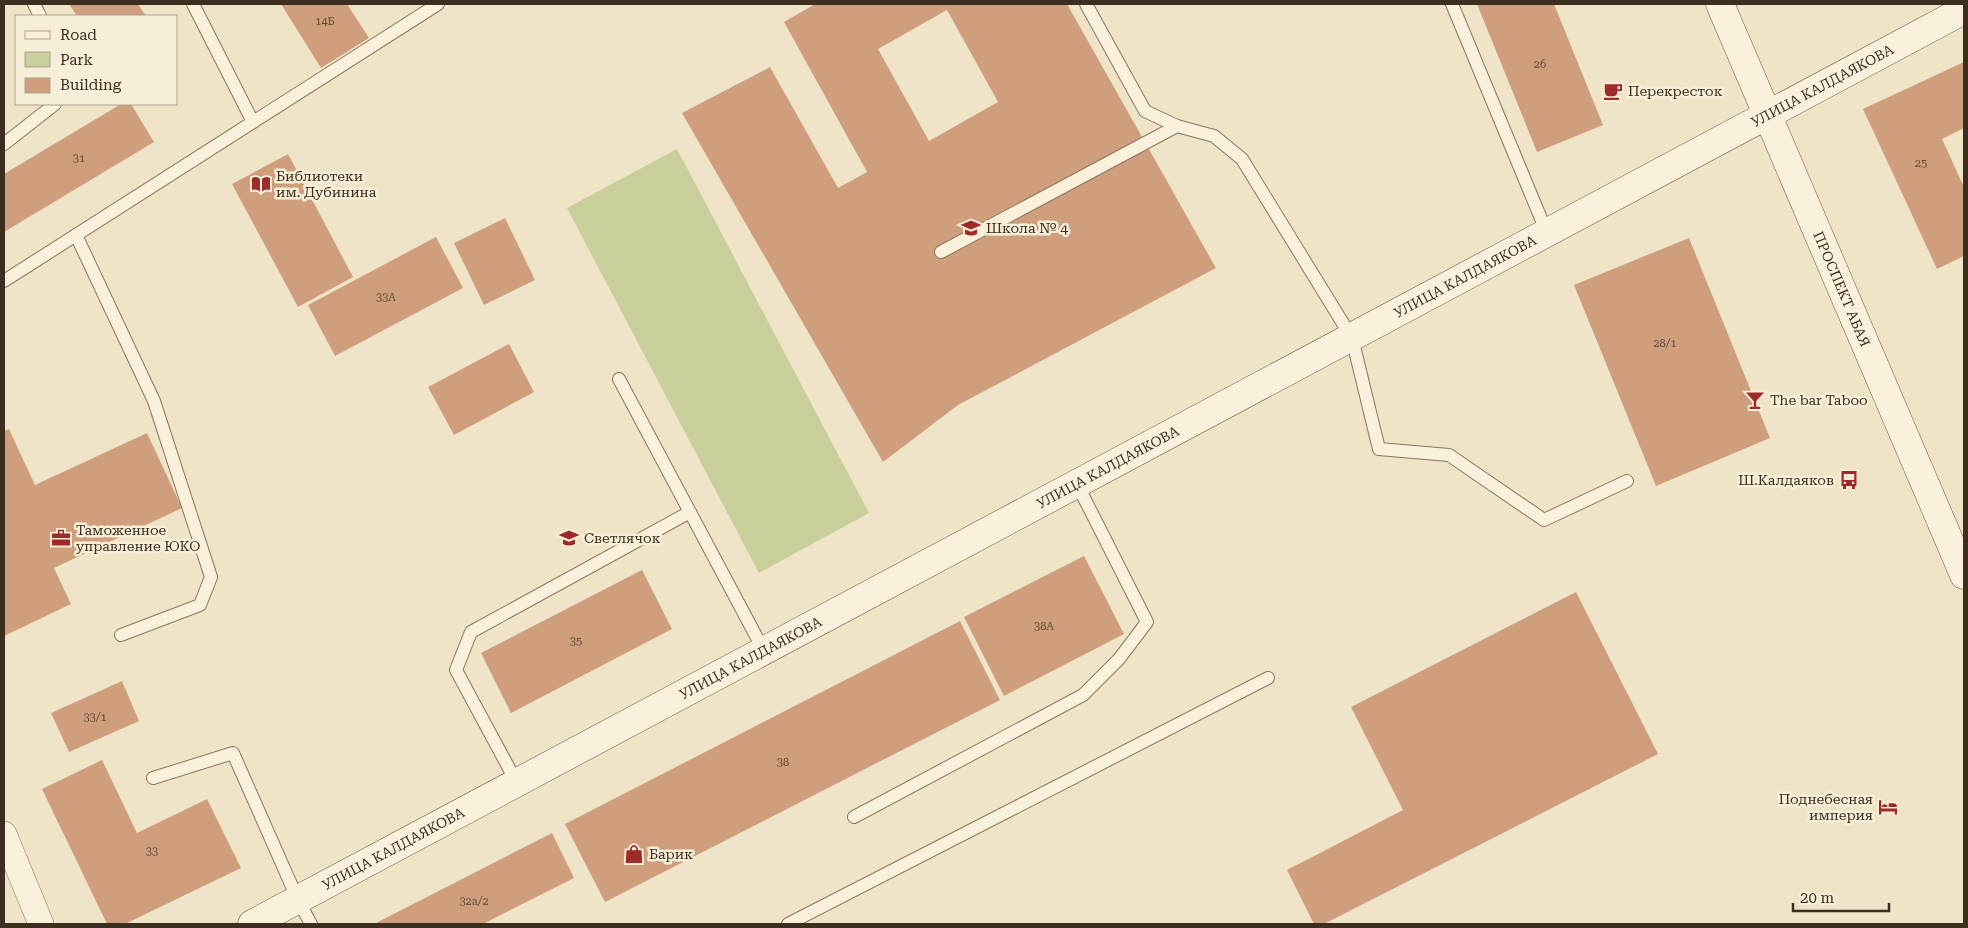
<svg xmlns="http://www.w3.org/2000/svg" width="1968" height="928" viewBox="0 0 1968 928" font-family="'Roboto Serif',serif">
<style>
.green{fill:#c9cf9b}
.building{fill:#cf9f7d;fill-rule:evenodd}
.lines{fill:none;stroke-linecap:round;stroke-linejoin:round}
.lane-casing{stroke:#8d765c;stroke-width:14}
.street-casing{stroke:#8d765c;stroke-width:26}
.secondary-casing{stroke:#6f573f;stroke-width:29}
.lane{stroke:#faf1dc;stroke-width:12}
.street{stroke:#faf1dc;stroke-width:25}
.secondary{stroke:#faf1dc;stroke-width:28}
.labels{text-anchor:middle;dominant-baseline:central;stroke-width:5;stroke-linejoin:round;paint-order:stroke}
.number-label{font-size:11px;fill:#624a37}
.street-label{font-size:14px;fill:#3d2e20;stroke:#f7eed8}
.poi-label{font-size:14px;fill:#3d2e20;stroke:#f7eed8;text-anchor:start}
</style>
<rect width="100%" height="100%" fill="#f0e4c8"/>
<!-- green -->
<polygon class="green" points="677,149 869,513 759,573 567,208"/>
<!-- building -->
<g class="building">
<polygon points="69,4 138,4 146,16 77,16"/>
<polygon points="281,4 347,4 369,38 321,68"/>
<path d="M815 4H1067L1216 268 958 405 883 462 682 113 770 67 838 188 867 172 784 22ZM947 10 998 102 929 141 878 49Z"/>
<polygon points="1477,4 1554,4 1603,125 1537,152"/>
<polygon points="1964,62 1964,128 1942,139 1964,187 1964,256 1937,269 1863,109"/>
<polygon points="121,104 131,104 154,142 4,232 4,174"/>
<polygon points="288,154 353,277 298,307 232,184"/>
<polygon points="505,218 535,280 484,305 454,243"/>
<polygon points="436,237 463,288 335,356 308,305"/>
<polygon points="1689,238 1770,438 1656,486 1574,285"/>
<polygon points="509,344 534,392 454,435 428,387"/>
<polygon points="9,429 35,485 147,433 182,508 54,568 71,604 4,636 4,431"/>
<polygon points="1084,556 1124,634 1004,696 964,617"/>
<polygon points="642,570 672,629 511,713 481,653"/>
<polygon points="1576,592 1658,754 1324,924 1314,924 1287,870 1403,810 1351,707"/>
<polygon points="960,621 1000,700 605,902 565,824"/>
<polygon points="122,681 139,721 69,752 51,713"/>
<polygon points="102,760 137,833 207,799 241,868 125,924 107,924 42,789"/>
<polygon points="552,833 574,878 483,924 374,924"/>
</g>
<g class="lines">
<!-- lane casing -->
<g class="lane-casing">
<g id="lane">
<polyline points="34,4 40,16"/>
<polyline points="193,4 253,122"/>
<polyline points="1086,4 1145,111 1177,126 1214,136 1242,159 1352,338 1379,449 1449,455 1544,520 1627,481"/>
<polyline points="1452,4 1547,233"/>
<polyline points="4,144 55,104"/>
<polyline points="76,235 154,401 211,577 200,605 121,635"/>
<polyline points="941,252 1177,126"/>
<polyline points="4,281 438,4"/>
<polyline points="619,379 764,651"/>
<polyline points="153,778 233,753 298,900 311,924"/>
<polyline points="517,783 456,670 471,632 690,512"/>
<polyline points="854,817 1083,695 1119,659 1147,622 1077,484"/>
<polyline points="788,924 1268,678"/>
</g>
</g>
<!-- street casing -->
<g class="street-casing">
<polyline id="street" points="4,834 41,924"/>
</g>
<!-- secondary casing -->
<g class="secondary-casing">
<g id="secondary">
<path id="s1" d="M1720 4 1964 575"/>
<path id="s2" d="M252 924 1964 10"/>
</g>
</g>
<!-- lane -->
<use href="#lane" class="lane"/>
<!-- street -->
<use href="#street" class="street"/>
<!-- secondary -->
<use href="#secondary" class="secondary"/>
</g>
<!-- icons -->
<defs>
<g id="cafe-bare" transform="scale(1.5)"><path d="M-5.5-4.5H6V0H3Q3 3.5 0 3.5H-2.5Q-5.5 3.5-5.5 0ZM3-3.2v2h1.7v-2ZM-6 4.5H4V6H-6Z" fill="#9e2a2b" stroke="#f7eed8" stroke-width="2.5" paint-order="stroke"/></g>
<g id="library-bare" transform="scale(1.5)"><path d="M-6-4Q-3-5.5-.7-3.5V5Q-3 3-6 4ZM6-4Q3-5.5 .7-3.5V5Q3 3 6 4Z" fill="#9e2a2b" stroke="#f7eed8" stroke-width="2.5" paint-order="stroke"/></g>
<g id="school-bare" transform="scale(1.5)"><path d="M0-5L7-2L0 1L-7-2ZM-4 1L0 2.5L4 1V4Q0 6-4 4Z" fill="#9e2a2b" stroke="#f7eed8" stroke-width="2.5" paint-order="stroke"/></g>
<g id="bar-bare" transform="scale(1.5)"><path d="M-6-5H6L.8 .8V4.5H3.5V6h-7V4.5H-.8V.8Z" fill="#9e2a2b" stroke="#f7eed8" stroke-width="2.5" paint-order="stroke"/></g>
<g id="bus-bare" transform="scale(1.5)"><path d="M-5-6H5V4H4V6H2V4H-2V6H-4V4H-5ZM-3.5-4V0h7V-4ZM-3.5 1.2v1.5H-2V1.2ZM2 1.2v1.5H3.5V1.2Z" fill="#9e2a2b" stroke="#f7eed8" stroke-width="2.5" paint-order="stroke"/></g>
<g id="office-bare" transform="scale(1.5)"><path d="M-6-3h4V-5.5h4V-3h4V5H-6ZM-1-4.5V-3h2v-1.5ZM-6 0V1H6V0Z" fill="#9e2a2b" stroke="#f7eed8" stroke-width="2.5" paint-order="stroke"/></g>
<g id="hotel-bare" transform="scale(1.5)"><path d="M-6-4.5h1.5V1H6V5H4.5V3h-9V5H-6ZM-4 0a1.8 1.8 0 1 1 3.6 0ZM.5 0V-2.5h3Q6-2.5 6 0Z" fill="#9e2a2b" stroke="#f7eed8" stroke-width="2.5" paint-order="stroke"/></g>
<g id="shop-bare" transform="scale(1.5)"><path d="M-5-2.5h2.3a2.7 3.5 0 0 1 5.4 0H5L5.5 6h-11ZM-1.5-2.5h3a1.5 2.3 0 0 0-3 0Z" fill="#9e2a2b" stroke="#f7eed8" stroke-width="2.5" paint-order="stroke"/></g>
</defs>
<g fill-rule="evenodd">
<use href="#cafe-bare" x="1613" y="91"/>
<use href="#library-bare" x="261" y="184"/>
<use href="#school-bare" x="971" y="228"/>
<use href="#bar-bare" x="1755" y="400"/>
<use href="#bus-bare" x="1849" y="480"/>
<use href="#office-bare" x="61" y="538"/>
<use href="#school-bare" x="569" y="538"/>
<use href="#hotel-bare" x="1888" y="807"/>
<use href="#shop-bare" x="634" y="854"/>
</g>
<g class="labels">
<!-- number labels -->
<g class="number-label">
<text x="325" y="21">14Б</text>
<text x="1540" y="64">26</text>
<text x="79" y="158">31</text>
<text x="1921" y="163">25</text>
<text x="386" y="297">33А</text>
<text x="1665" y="343">28/1</text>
<text x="1044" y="626">38А</text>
<text x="576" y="641">35</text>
<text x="95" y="717">33/1</text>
<text x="783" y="762">38</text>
<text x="152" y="851">33</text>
<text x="474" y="901">32а/2</text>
</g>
<!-- street labels -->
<g class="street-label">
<text stroke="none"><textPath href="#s2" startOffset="1780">УЛИЦА КАЛДАЯКОВА</textPath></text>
<text stroke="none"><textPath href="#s2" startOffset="1375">УЛИЦА КАЛДАЯКОВА</textPath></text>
<text stroke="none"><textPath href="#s1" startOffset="310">ПРОСПЕКТ АБАЯ</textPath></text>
<text stroke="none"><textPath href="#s2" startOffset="970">УЛИЦА КАЛДАЯКОВА</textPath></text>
<text stroke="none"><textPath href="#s2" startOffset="565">УЛИЦА КАЛДАЯКОВА</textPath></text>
<text stroke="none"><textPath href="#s2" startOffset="160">УЛИЦА КАЛДАЯКОВА</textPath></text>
</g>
<!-- poi labels -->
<g class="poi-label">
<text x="1628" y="91">Перекресток</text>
<text x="276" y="176">Библиотеки<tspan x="276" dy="16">им. Дубинина</tspan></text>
<text x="986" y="228">Школа № 4</text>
<text x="1770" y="400">The bar Taboo</text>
<text x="1834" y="480" text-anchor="end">Ш.Калдаяков</text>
<text x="76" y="530">Таможенное<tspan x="76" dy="16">управление ЮКО</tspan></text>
<text x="584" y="538">Светлячок</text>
<text x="1873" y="799" text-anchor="end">Поднебесная<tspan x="1873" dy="16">империя</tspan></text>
<text x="649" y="854">Барик</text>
</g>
</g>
<!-- border -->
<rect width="1968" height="928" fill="none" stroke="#3d2e20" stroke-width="10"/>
<!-- legend -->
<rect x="15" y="15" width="162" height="90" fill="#f7eed8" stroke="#ada18e"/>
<rect x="25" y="31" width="25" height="8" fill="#faf1dc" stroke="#ada18e"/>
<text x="60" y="40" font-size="15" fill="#3d2e20">Road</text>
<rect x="25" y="52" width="25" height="15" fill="#c9cf9b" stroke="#ada18e"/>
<text x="60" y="65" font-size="15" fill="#3d2e20">Park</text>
<rect x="25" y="78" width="25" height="15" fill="#cf9f7d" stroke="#ada18e"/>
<text x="60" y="90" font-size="15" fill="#3d2e20">Building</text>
<!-- scale -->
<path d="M1793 903v8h96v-8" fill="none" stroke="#3d2e20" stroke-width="2.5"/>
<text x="1800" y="903" font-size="15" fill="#3d2e20" stroke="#f7eed8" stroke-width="4" paint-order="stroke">20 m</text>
</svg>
